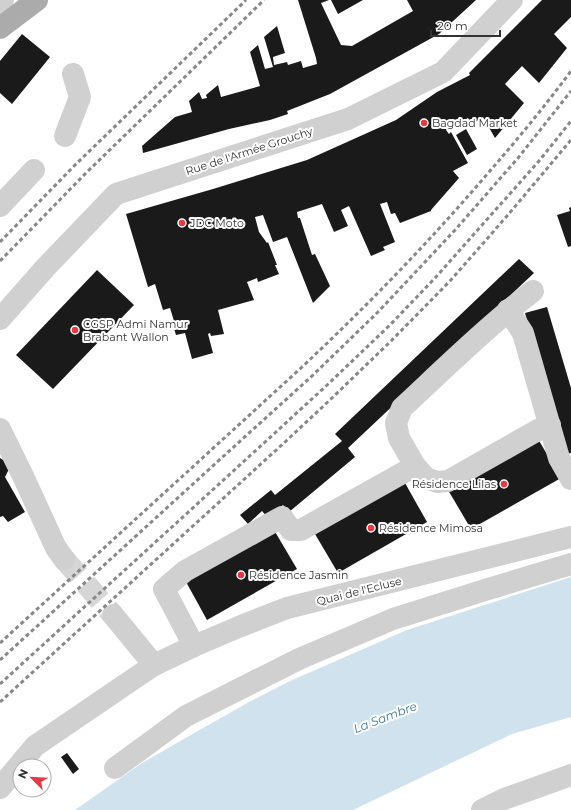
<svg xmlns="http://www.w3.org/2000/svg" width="571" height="810" viewBox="0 0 571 810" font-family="Montserrat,sans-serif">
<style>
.water{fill:#cfe2ee}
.building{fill:#1a1a1a}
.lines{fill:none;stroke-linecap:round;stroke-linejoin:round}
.minor-tunnel{stroke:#d6d6d6;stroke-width:22;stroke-dasharray:22 11;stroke-linecap:butt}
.minor{stroke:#d0d0d0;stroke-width:22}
.major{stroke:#ababab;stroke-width:22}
.rail{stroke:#888;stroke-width:3;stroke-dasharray:4 3;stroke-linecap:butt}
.poi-dot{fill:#e63946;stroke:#fff;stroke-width:1.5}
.labels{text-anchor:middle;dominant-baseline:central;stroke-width:4;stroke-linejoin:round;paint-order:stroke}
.poi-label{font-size:11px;fill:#333;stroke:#fff;text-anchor:start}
.street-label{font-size:11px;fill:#333;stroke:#fff}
.water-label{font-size:12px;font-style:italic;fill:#3f7597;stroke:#fff}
</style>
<rect width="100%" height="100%" fill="#fff"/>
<!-- water -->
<polygon class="water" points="571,577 571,717 512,734 353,810 75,810 142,763 196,732 251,701 290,681 407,630"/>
<!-- building -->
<g class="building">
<polygon points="298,0 329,0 321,3 341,45 352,46 413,11 407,0 476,0 439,34 330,94 287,111 288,114 270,120 229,129 143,153 142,146 175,117 192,112 189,101 199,92 202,99 207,98 206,95 218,85 221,97 260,86 250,52 258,45 265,69 273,67 264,37 277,26 285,53 273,57 274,65 287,62 288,65 301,61 303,68 317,64 316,58"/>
<polygon points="331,0 363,0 338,14"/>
<polygon points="542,0 571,0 571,17 554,34 567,48 539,83 522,66 505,84 524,103 495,138 483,117 472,124 468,118 446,130 449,134 451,132 468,163 453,171 459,178 431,210 431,211 400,223 395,213 391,214 387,202 380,204 395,242 383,247 385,250 371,256 349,206 341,210 348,226 334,232 322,204 297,212 298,218 300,218 312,255 315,254 330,286 313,303 287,237 273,242 263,215 255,217 259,232 267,243 268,242 277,265 275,265 279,274 258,282 257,278 247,282 254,300 218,310 224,334 211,336 210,333 208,334 213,353 192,359 185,333 176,335 172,322 174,321 170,308 163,310 155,284 148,287 126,214 213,189 307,160 396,120 437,92 470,75 469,73"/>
<polygon points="22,34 50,57 12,104 0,93 0,61"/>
<polygon points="466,129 477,149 467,155 456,135"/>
<polygon points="571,207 571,246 568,247 557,215 570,211 569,208"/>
<polygon points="519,259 534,273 348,448 355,457 289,512 283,505 268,518 262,511 248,524 240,515 271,490 275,495 342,441 335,434"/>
<polygon points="97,270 134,305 53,389 16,355"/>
<polygon points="547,307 571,388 571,453 566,454 525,313"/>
<polygon points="538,439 561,478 471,529 448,490"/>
<polygon points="0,458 5,461 9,469 5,477 25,512 8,522 3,516 0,517"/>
<polygon points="405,483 427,522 338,573 315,534"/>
<polygon points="274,530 297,569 207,620 185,580"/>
<polygon points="67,753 79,769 73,774 61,757"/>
</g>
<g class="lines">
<!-- minor-tunnel -->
<polyline class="minor-tunnel" points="64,559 113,615"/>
<!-- minor -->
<g class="minor">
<polyline points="0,6 3,0"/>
<polyline points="65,136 80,97 73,74"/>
<polyline points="0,206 34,170"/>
<path d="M533 291C487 327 445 368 402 408L396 423 399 438 415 466 426 478 437 482 448 481 538 430 550 425"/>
<polyline points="508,310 523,333 559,458 571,479"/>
<polyline points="0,319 46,267 116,194 348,119 443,72 512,0"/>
<polyline points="0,429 23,476 56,548 64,559"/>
<polyline points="113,615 154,665"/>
<polyline points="194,646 164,589 185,571 282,517 291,530 301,530 415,466"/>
<polyline points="115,768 186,716 299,659 393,619 485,590 571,564"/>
<polyline points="0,788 35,746 154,665 194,646 241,626 287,608 571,537"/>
<polyline points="482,810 504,799 571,775"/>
</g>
<!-- major -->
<polyline class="major" points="0,28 37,0"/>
<!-- rail -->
<g class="rail">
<polyline points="0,242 76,164 246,0"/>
<polyline points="0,261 86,173 264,0"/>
<path d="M0 643 302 367C368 305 430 241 489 172 517 140 545 106 571 71"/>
<polyline points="0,660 227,453 312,376 378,312 456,229 518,158 571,91"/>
<polyline points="0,684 276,432 325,387 390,325 435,278 539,161 571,121"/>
<polyline points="0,702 285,442 332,398 392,340 450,281 507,216 571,140"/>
</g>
</g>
<!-- markers -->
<g class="poi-dot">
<circle cx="424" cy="123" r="4"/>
<circle cx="182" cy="223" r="4"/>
<circle cx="75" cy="330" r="4"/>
<circle cx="504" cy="484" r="4"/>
<circle cx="371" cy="528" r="4"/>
<circle cx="241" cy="575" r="4"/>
</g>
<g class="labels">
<!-- poi labels -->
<g class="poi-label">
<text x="432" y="123">Bagdad Market</text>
<text x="190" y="223">JDC Moto</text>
<text x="83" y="324">CGSP Admi Namur<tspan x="83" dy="13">Brabant Wallon</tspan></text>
<text x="496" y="484" text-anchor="end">Résidence Lilas</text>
<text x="379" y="528">Résidence Mimosa</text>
<text x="249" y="575">Résidence Jasmin</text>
</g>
<!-- street labels -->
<g class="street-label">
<text transform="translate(249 151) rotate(-18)">Rue de l'Armée Grouchy</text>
<text transform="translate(359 591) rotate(-14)">Quai de l'Ecluse</text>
</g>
<!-- water labels -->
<g class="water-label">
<text transform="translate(385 717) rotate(-21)">La Sambre</text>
</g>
</g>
<!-- north arrow -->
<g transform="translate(32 778) rotate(294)"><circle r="19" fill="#ffffff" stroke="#adadad"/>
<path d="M0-3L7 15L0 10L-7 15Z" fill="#e63946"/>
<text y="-6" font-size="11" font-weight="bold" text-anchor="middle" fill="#333333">N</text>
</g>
<!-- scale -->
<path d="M431 30v6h69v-6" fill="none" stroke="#333333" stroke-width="2"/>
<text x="437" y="30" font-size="12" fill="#333333" stroke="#ffffff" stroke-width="3" paint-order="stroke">20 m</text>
</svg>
